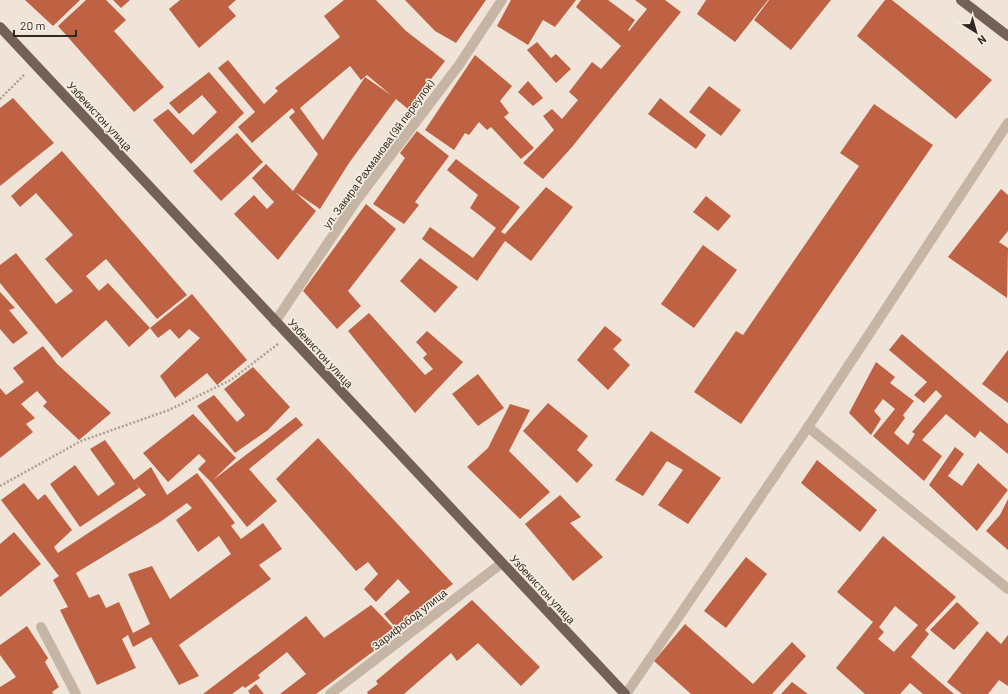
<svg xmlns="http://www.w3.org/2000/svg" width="1008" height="694" viewBox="0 0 1008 694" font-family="Barlow,sans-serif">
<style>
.building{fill:#bf6244;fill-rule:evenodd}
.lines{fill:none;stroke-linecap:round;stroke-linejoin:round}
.path{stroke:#b19e8e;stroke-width:2.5;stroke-dasharray:2 2;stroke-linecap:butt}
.minor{stroke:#c6b4a4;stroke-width:10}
.major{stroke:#736057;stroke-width:10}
.labels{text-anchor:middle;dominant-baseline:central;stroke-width:3;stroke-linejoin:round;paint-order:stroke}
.street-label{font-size:11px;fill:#322925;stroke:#f7eee2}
</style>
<rect width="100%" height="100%" fill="#efe4d7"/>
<!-- building -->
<g class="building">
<polygon points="25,0 80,0 53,26"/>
<polygon points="86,0 106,0 126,20 114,31 164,87 134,112 58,26"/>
<polygon points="113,0 130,0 121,8"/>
<polygon points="180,0 236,0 228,7 236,16 199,48 169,9"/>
<path d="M344 0H376L406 31 445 61 408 109 396 99 349 163 320 209 295 192 316 211 278 260 234 214 254 195 267 209 274 202 252 178 266 164 293 191 318 154 289 117 295 112 292 108 252 143 238 127 255 112 218 68 228 60 264 104 278 91 275 88 340 37 324 16ZM350 66 361 80 367 75 391 95 365 77 323 140 300 108Z"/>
<polygon points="405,0 486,0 456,43 435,31"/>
<polygon points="511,0 576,0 555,27 543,20 528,45 497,26"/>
<polygon points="581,0 608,0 635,20 628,30 629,31 647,9 635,0 665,0 681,12 572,147 543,179 523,163 554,130 543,116 552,109 562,119 578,100 569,92 592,62 601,69 621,46 576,7"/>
<polygon points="706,0 768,0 735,42 697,14"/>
<polygon points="769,0 831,0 791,50 754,20"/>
<polygon points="885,0 892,0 992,80 956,119 857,36"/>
<polygon points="537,42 551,58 556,54 571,69 556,83 527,50"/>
<polygon points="475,55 512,86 500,101 509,113 504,117 534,148 521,159 491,127 487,130 479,122 469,135 465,133 454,150 425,130"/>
<polygon points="209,72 244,113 191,164 153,120 168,109 193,135 217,112 202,95 179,114 169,103"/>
<polygon points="528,81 543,98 533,106 518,92"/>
<polygon points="709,86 741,110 721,136 689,112"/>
<polygon points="13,98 54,143 0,186 0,108"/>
<polygon points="660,98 706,135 696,149 648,114"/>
<polygon points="874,104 933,145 741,424 694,392 736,331 743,335 859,166 840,153"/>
<polygon points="417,131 449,156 415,202 419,205 404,224 373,204 405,158 400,153"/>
<polygon points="237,133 263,162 221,201 193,171"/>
<polygon points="62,151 187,295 157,319 106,259 86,276 99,291 108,283 150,328 129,347 106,320 62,358 0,283 0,265 16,253 56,304 73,291 45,259 73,235 36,193 20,207 11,196"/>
<polygon points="456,159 520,207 501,232 505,234 546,187 573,207 531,261 505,241 477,281 422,239 430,227 473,258 496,228 470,208 478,195 447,170"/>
<polygon points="1001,189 1008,195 1008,231 999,242 1008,248 1007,298 948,257"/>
<polygon points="706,196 731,216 718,231 693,212"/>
<polygon points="366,204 396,229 348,291 361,306 337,329 303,291"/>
<polygon points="703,245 737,270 694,328 661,304"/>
<polygon points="420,258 458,287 435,313 400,281"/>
<polygon points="0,292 15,308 9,310 28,333 13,344 0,329"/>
<polygon points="192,294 247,360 217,385 207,373 175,398 160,376 200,338 189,329 179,339 170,329 158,338 150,328"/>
<polygon points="369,313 425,375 433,369 423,358 427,354 416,342 427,331 463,362 415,413 348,331"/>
<polygon points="605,326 622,340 613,349 630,365 608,390 577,360"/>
<polygon points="902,334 1008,424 1008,454 980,431 975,438 946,414 922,440 942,456 924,481 873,436 895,409 883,399 874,411 881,419 871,435 849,413 876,362 895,377 890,383 914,401 903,415 905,418 894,433 908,445 915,434 912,432 942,396 936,390 924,403 914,395 927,382 889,350"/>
<polygon points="43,346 57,364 111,413 79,440 43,406 47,402 37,391 21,404 35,418 26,424 33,432 0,458 0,388 6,395 24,382 13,368"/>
<polygon points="1008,350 1008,403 982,384"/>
<polygon points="253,367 290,407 268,430 235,453 197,406 214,395 237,422 245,415 224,389"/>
<polygon points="478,374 504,408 478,426 452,394"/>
<polygon points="548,403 588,436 577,450 593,465 577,483 523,431"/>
<polygon points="510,404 530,410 509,451 550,492 520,519 467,467 488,448"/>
<polygon points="193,414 236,458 213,480 296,417 303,425 249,469 277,501 247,527 211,482 198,469 206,461 199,454 168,482 143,453"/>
<polygon points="651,431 721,478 688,524 658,505 683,470 667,461 643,496 615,480"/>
<polygon points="318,438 453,584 395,627 384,614 410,592 398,579 376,602 364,589 378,574 368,562 356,571 276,479"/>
<path d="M105 440 134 480 151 467 167 495 197 473 235 523 231 526 241 539 263 523 282 549 259 565 271 579 179 645 199 676 179 685 151 637 133 647 128 635 122 639 136 668 97 685 60 610 68 607 53 580 59 576 1 500 24 483 38 500 45 494 72 530 54 547 58 553 146 495 135 483 139 488 80 527 50 484 75 465 98 496 115 484 90 449ZM187 503 192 508 176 520 198 552 219 536 231 554 170 599 152 566 128 574 150 624 133 633 119 602 106 608 99 594 89 598 76 573 160 522Z"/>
<polygon points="955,447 964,454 948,476 962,486 978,463 1008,490 977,531 929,485"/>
<polygon points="817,460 877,510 860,532 801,483"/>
<polygon points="560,495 581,517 570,523 603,557 573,581 525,524"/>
<polygon points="1008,499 1008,550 986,531 1000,515"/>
<polygon points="14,532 41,564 0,597 0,544"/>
<path d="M883 536 956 597 925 630 929 634 911 657 954 694H923L910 683 900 694H865L836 668 873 622 837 592ZM895 606 918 625 894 652 878 639 884 632 879 627Z"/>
<polygon points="746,557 767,574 726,628 704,611"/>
<polygon points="472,600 540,667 521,686 478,643 457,661 451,653 404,694 368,694 367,692 378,684 376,681"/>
<polygon points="957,602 979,623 954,650 930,630"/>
<polygon points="371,605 398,633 316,694 280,694 306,674 287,652 258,675 260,678 245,688 243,686 232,694 203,694 306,616 324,638"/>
<polygon points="685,624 753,684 792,642 806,656 772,694 691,694 654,661"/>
<polygon points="27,626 48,658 45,662 59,687 52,692 54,694 0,694 0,687 16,677 0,655 0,645"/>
<polygon points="987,631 1001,644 1008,635 1008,686 999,680 988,694 962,694 947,682"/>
<polygon points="792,682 808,694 781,694"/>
<polygon points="256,684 264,694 250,694 248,691"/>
</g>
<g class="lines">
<!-- path -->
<g class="path">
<polyline points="0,99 25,74"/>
<polyline points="0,486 81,441 169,410 231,380 278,344"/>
</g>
<!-- minor -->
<g class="minor">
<polyline points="275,322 356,201 459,65 502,0"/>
<polyline points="808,427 1008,589"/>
<polyline points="41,627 76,694"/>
<polyline points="330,694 502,563"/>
<polyline points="626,694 808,427 1008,123"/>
</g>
<!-- major -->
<g class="major">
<polyline points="961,0 1008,36"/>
<polyline points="0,27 625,694"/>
</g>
</g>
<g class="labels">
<!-- street labels -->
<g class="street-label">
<text transform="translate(100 116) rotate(47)">Узбекистон улица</text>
<text transform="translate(378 154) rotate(-54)">ул. Закира Рахманова (9й переулок)</text>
<text transform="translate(321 353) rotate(47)">Узбекистон улица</text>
<text transform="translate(543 589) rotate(47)">Узбекистон улица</text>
<text transform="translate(409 619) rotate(-38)">Зарифобод улица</text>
</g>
</g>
<!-- north arrow -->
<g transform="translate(976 32) rotate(143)" stroke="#f7eee2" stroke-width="3" paint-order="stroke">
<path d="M0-3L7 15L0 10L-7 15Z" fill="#322925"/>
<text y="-6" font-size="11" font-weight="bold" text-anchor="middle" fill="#322925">N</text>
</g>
<!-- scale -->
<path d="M14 30v6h62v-6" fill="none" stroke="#322925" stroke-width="2"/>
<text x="20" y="30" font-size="12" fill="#322925" stroke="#f7eee2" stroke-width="3" paint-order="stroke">20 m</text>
</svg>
